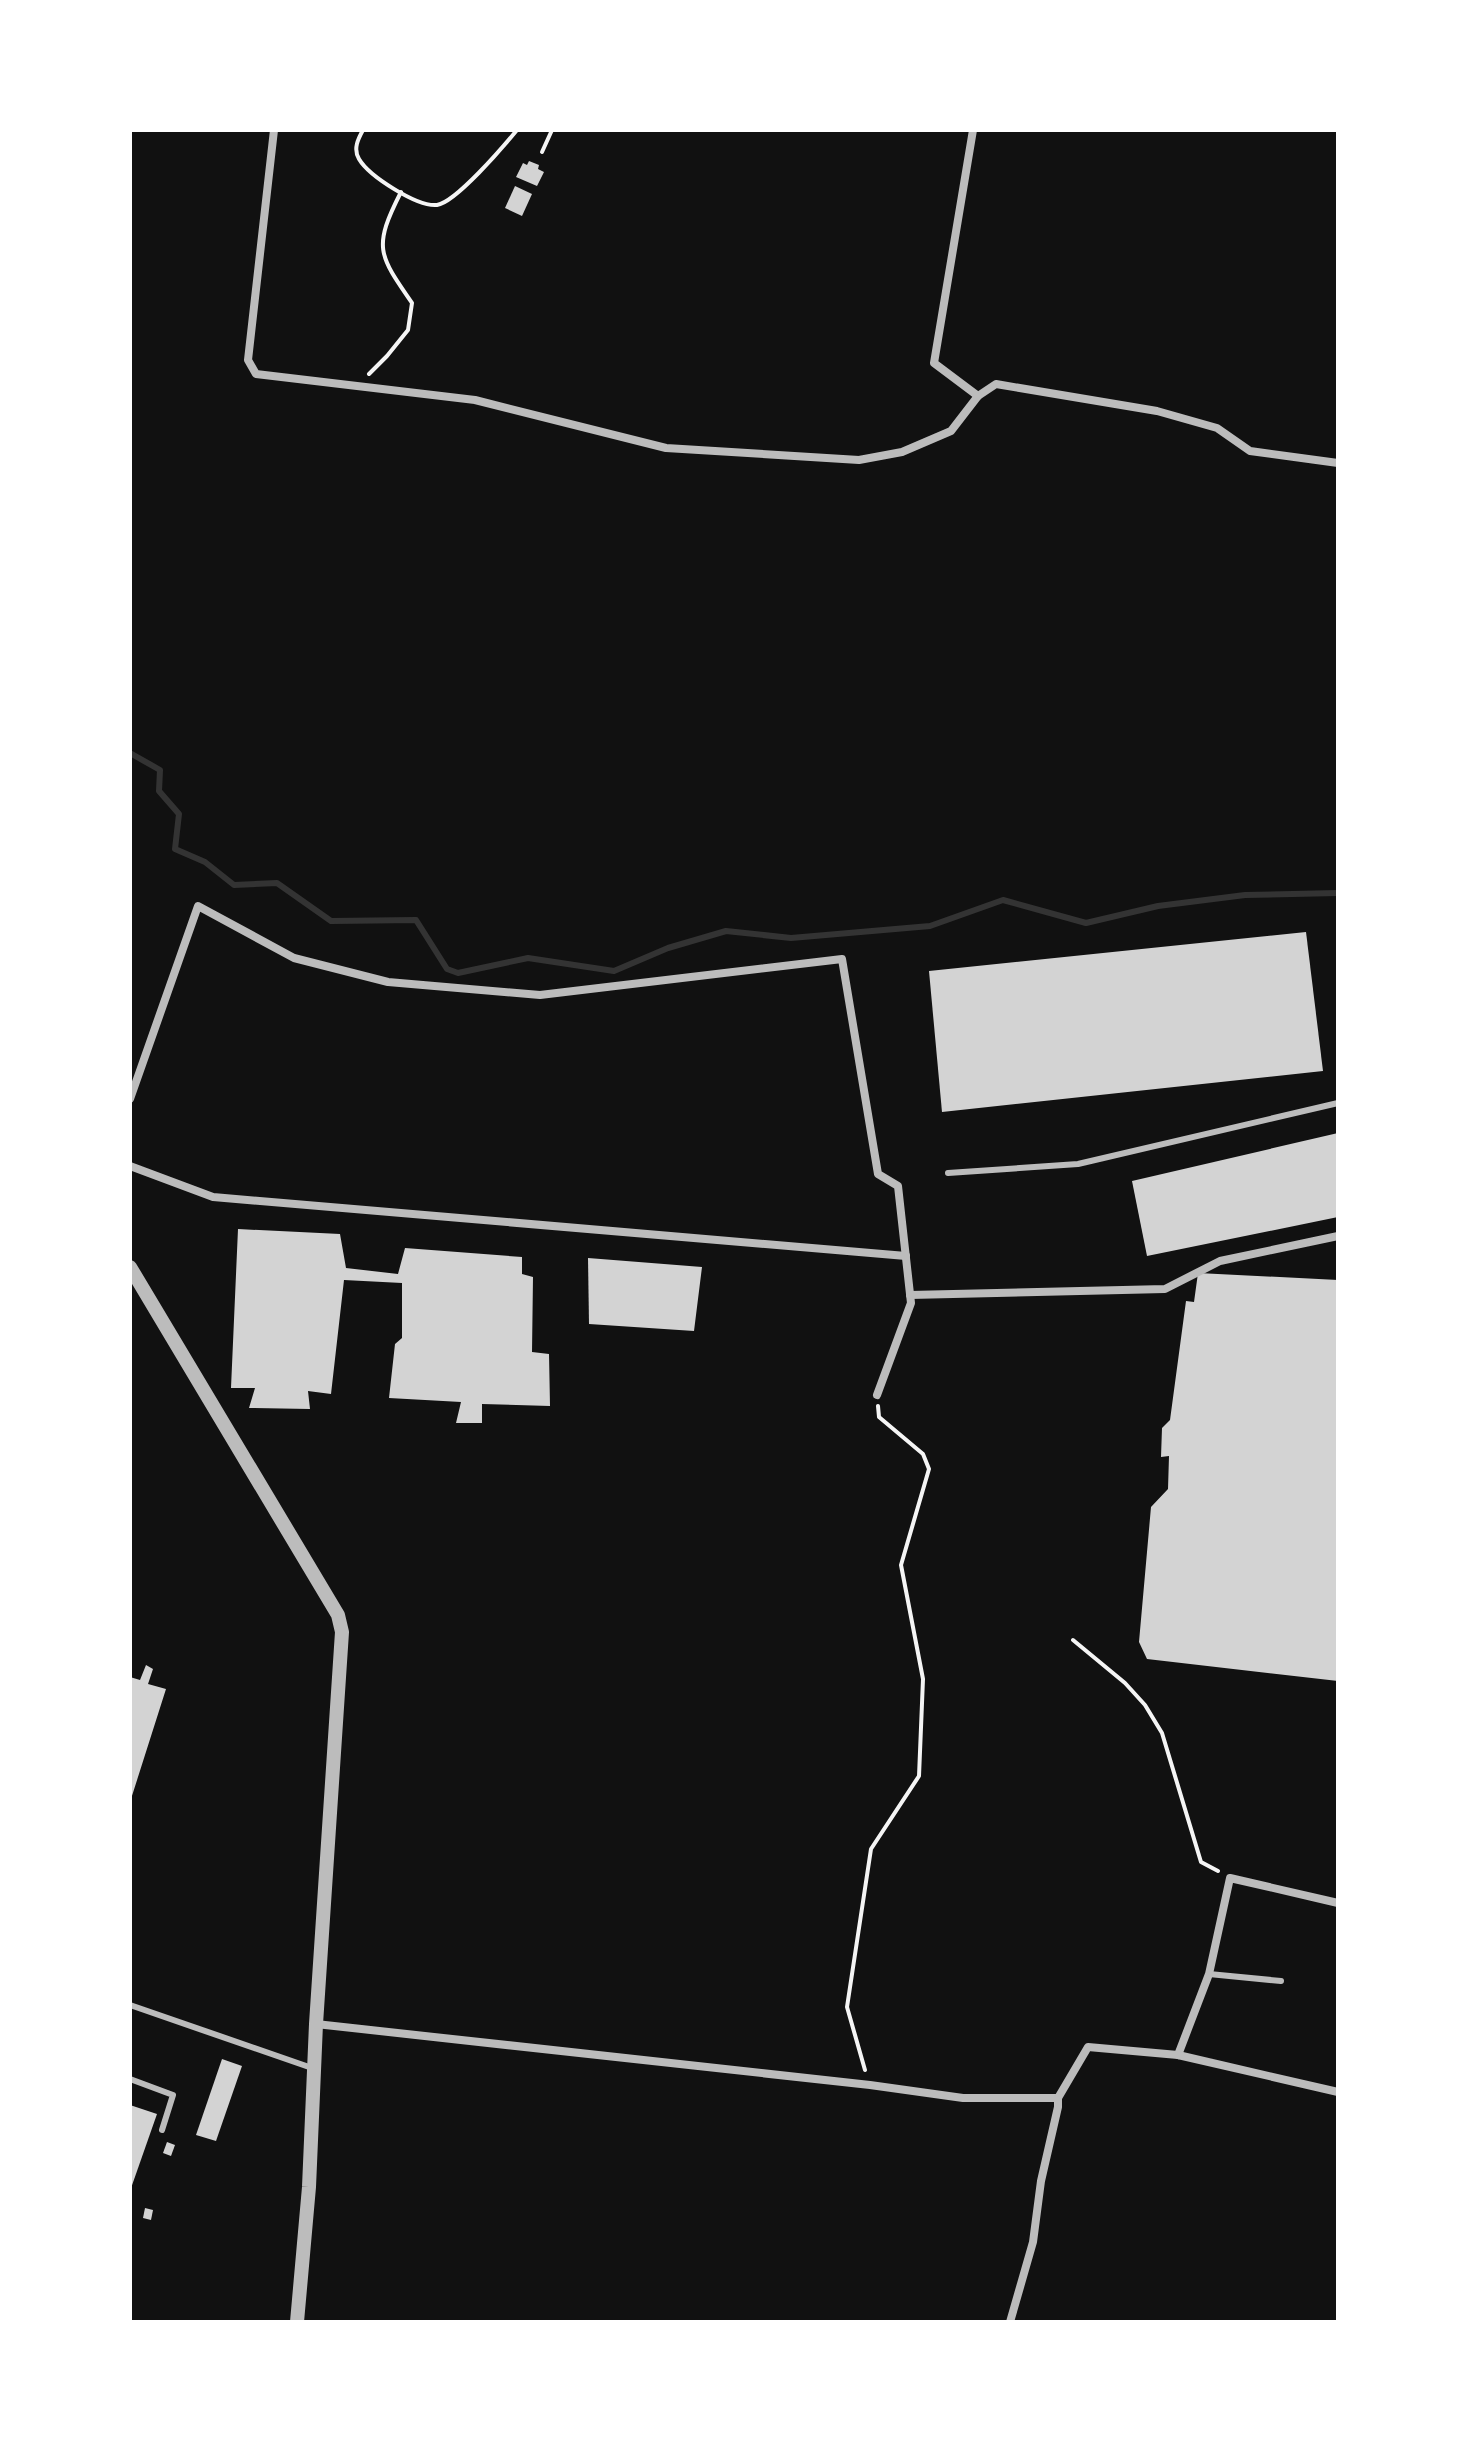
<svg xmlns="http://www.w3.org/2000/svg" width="1468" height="2452" viewBox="0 0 1468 2452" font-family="Helvetica,sans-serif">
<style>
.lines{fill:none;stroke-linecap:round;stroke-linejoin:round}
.stream{stroke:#333;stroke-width:6}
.building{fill:#d3d3d3}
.path{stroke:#f5f5f5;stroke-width:4}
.service{stroke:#bcbcbc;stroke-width:6}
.minor{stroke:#bcbcbc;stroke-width:8}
.tertiary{stroke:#bcbcbc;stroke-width:14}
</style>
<rect width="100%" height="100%" fill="#111"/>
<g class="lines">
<!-- stream -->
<polyline class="stream" points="130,753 160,770 159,791 179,814 175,849 205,862 234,885 277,883 331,921 416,920 447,969 458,973 528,958 614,971 668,948 726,931 791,938 930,926 1003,900 1086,923 1158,906 1245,895 1338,893"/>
</g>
<!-- building -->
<g class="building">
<polygon points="529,161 539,165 538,169 544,172 537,186 516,177 523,163 527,165"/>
<polygon points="515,186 532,194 522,216 505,208"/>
<polygon points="1306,932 1323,1071 942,1112 929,971"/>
<polygon points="1338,1133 1338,1217 1147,1256 1132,1181"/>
<polygon points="238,1229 340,1234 346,1268 398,1274 405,1248 522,1257 522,1274 533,1277 532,1352 549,1354 550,1406 482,1404 482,1423 456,1423 461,1402 389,1398 395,1344 402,1338 402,1283 344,1280 331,1394 308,1391 310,1409 249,1408 255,1388 231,1388"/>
<polygon points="588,1258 702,1267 694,1331 589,1324"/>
<polygon points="1198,1273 1338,1280 1338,1681 1147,1659 1139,1642 1151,1507 1168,1489 1169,1456 1161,1457 1162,1428 1170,1420 1186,1301 1194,1302"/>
<polygon points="146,1665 153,1669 148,1684 166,1689 131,1799 130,1677 140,1680"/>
<polygon points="222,2059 242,2066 216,2141 196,2135"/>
<polygon points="130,2105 157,2114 130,2191"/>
<polygon points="167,2142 175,2145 171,2156 163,2153"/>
<polygon points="145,2208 153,2210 151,2220 143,2218"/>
</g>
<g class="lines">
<!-- path -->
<g class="path">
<path d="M363 130C358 139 353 149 359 159 369 176 417 207 437 205 456 202 503 147 517 130"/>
<polyline points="542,152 552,130"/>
<path d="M369 374 387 356 408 330 412 303C378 254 373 247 401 192"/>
<polyline points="1073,1640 1125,1683 1145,1705 1162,1733 1201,1862 1218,1871"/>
<polyline points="865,2070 847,2007 871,1849 919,1776 923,1679 901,1565 929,1469 923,1454 879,1417 878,1406"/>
</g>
<!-- service -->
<g class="service">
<polyline points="948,1173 1078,1164 1338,1103"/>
<polyline points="1209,1974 1281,1981"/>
<polyline points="130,2005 312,2068"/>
<polyline points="130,2079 173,2095 162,2130"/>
</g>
<!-- minor -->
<g class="minor">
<polyline points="274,130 248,360 256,374 475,400 666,448 859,460 902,452 951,431 978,396 996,384 1157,411 1217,428 1250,451 1338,463"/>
<polyline points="973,130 934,363 978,396"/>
<polyline points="130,1099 198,906 294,958 388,982 540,995 842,959 878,1174 898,1186 911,1303 877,1395"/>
<polyline points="130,1166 213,1197 906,1256"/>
<polyline points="910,1295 1165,1289 1220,1261 1338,1236"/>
<polyline points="316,2024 870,2085 963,2098 1058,2098"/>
<polyline points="1178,2055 1209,1974 1230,1878 1338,1903"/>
<polyline points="1010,2322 1033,2242 1041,2181 1058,2107 1058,2098 1088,2047 1178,2055 1338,2092"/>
</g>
<!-- tertiary -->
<polyline class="tertiary" points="130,1267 338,1615 342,1632 316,2024 309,2187 297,2322"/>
</g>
<!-- border -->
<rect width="1468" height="2452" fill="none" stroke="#ffffff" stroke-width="264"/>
</svg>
